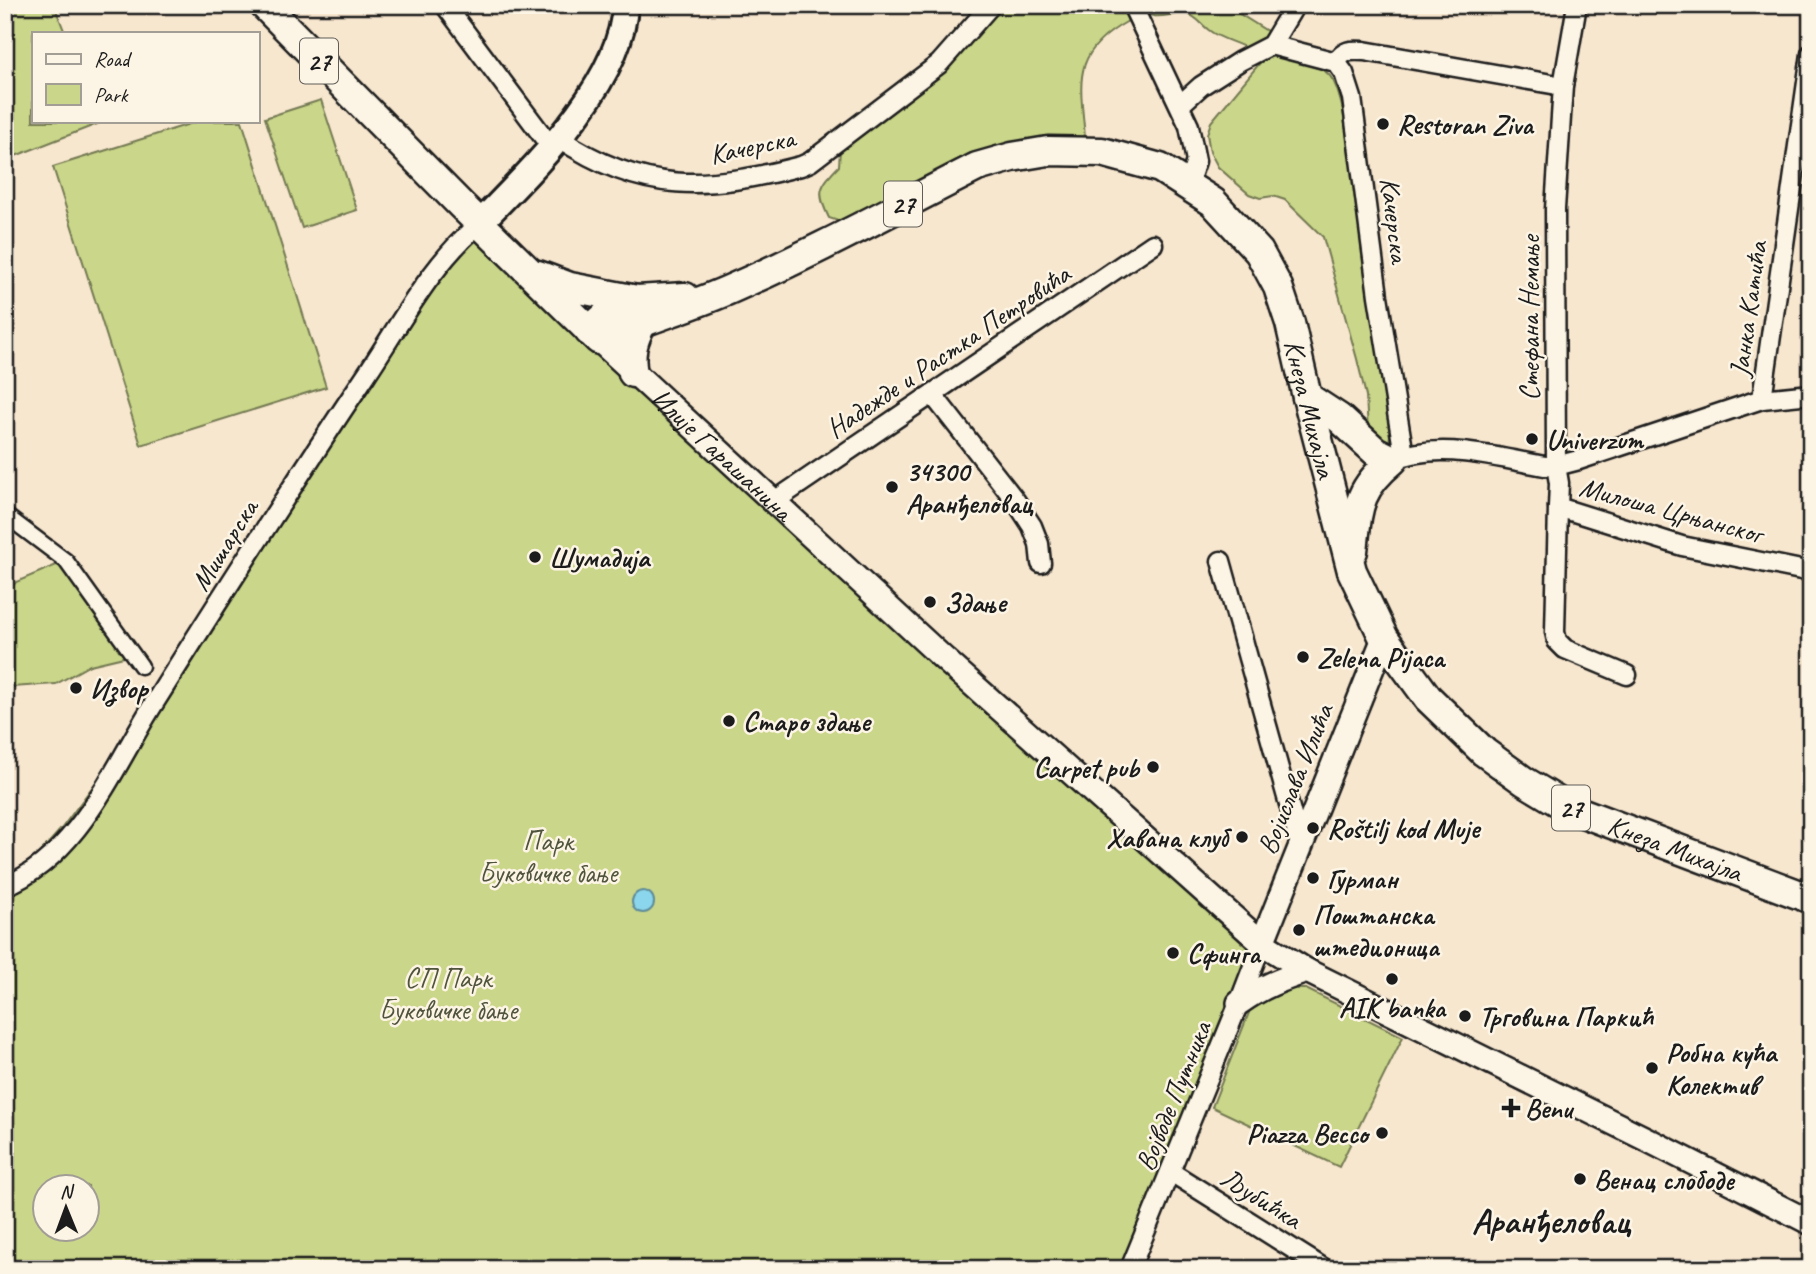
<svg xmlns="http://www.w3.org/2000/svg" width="1816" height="1274" viewBox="0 0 1816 1274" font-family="Caveat,sans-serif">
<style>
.green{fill:#cad689;stroke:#737952;stroke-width:2;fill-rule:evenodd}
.water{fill:#8bd6ec;stroke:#5f8c99;stroke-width:2}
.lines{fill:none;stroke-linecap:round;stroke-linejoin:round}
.pedestrian-casing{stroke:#1c1c1c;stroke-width:19}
.minor-casing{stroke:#1c1c1c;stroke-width:23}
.tertiary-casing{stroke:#1c1c1c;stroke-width:28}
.secondary-casing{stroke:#1c1c1c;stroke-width:30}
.primary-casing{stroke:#1c1c1c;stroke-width:33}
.pedestrian{stroke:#fcf5e5;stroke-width:14}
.minor{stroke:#fcf5e5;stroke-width:18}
.tertiary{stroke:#fcf5e5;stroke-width:23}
.secondary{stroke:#fcf5e5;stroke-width:24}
.primary{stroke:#fcf5e5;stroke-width:28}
.poi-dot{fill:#1c1c1c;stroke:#fcf5e5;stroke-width:2.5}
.labels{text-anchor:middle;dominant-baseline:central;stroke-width:5;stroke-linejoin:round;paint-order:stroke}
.shield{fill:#fcf5e5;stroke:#5f5d58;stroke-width:2}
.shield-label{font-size:26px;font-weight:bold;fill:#1c1c1c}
.poi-label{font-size:28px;font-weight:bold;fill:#1c1c1c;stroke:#fcf5e5;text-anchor:start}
.street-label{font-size:28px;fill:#1c1c1c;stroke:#fcf5e5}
.park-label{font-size:28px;fill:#50543d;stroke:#fcf5e5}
.district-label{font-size:35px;font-weight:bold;fill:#1c1c1c;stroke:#fcf5e5}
</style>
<rect width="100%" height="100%" fill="#f8e7cf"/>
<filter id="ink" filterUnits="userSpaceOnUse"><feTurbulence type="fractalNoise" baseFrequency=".0143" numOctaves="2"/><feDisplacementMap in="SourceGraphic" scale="14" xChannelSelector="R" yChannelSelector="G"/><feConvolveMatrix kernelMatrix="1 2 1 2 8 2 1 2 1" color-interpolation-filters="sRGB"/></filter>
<g filter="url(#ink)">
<!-- green -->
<g class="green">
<polygon points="5,5 54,5 65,33 33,33 33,121 99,121 100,123 5,160"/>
<path d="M998 5H1123L1128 21C1071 53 1080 80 1085 137L1046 138 963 160 838 221 829 218C816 191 819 187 839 166L840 149Z"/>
<path d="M1141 5H1225L1270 33 1268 39 1250 50C1237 42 1222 40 1210 31 1202 26 1197 16 1187 14 1171 11 1150 26 1141 5Z"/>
<path d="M1272 55C1282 55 1290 57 1299 60 1333 70 1334 77 1343 110L1390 436 1389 442 1385 445 1368 431 1366 396 1357 359 1323 237 1285 200 1273 196 1260 198 1249 194 1218 167 1210 152 1207 134 1211 122 1263 59Z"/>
<polygon points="321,100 357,210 302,228 265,118"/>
<polygon points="199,121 242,121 326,387 141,445 53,167"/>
<path d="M480 223 1262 943 1130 1269H5V886L13 883 61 829 96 782 447 254ZM46 1186H88V1228H46Z"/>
<polygon points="66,561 132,655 90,665 56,684 12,687 5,677 5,595 16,582"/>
<polygon points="1284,989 1306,989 1403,1037 1339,1167 1212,1107 1250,1010 1263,996"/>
</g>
<!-- water -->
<circle class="water" cx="643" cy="902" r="11"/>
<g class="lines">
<!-- pedestrian casing -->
<g class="pedestrian-casing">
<polyline id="pedestrian" points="5,515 66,561 141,666"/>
</g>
<!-- minor casing -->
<g class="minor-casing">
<g id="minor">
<polyline points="445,5 551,147"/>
<polyline points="1132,5 1189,126 1196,161 1188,185"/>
<polyline points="1271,45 1336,62 1344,73 1352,98 1378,296 1404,455"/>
<polyline points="1811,54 1762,399 1579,460 1556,466 1559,483 1558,507 1682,546 1811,572"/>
<path d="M1336 62C1344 50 1350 50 1364 51L1563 86"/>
<polyline points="1180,105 1201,86 1240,61 1271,45 1295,5"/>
<path d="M559 138C643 195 707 190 801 166L810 162 939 64 991 5"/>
<polyline points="933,395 1015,500 1032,526 1039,544 1041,563"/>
<polyline points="1762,399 1811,394"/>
<path d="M1393 460C1440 440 1496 458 1545 466H1556L1555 209 1563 86 1577 5"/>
<polyline points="773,502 1153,244"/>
<polyline points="1558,507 1555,632 1557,641 1565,649 1627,675"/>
<polyline points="1221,561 1300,844"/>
<path d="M5 886C78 857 114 767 153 705 223 594 293 484 366 375 401 323 431 264 480 223"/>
<polyline points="1171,1172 1325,1269"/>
<polyline points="1130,1269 1239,1003 1262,943"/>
</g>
</g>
<!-- tertiary casing -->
<g class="tertiary-casing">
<g id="tertiary">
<path id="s1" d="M599 340 942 657 1262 943 1307 971 1648 1140 1811 1223"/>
<polyline points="1262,943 1384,638"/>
<path d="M1239 1003C1261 987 1282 979 1307 971"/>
</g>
</g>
<!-- secondary casing -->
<g class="secondary-casing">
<path id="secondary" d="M480 223C531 170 622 84 625 5"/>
</g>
<!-- primary casing -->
<g class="primary-casing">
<g id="primary">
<path id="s2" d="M264 5 461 205 599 340C642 320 689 308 733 288 816 252 896 208 977 167L1012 157 1048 151 1102 152 1160 168 1213 202 1259 252 1278 287 1290 323 1307 397 1352 571 1384 638 1428 698 1484 752 1524 781 1567 807 1811 899"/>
<polyline points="538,275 570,287 637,300"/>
<polyline points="589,331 610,312 637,300 685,297"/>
<path d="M633 373C629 354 633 340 642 323"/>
<path d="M1307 397 1339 418 1375 451 1393 460C1357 490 1358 507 1353 551"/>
</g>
</g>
<!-- pedestrian -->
<use href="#pedestrian" class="pedestrian"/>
<!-- minor -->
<use href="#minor" class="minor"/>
<!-- tertiary -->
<use href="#tertiary" class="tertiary"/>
<!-- secondary -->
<use href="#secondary" class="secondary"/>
<!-- primary -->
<use href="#primary" class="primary"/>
</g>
</g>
<!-- markers -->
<g class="poi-dot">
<circle cx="1383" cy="124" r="7"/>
<circle cx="1532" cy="439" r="7"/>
<circle cx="892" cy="487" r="7"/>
<circle cx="535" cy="557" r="7"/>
<circle cx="930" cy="602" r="7"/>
<circle cx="1303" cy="657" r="7"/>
<circle cx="76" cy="688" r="7"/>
<circle cx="729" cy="721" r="7"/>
<circle cx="1153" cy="767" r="7"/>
<circle cx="1313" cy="828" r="7"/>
<circle cx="1242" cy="837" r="7"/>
<circle cx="1313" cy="878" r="7"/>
<circle cx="1299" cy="930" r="7"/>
<circle cx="1173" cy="953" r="7"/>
<circle cx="1392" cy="979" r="7"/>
<circle cx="1465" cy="1016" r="7"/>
<circle cx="1652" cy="1068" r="7"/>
<path d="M1507.5 1097.5h7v7h7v7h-7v7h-7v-7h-7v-7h7z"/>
<circle cx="1382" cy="1133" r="7"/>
<circle cx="1580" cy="1179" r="7"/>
</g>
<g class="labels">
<!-- shield labels -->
<g class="shield">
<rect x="300" y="38.5" width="38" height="45" rx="5"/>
<rect x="884" y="181.5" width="38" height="45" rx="5"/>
<rect x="1552" y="785.5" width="38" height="45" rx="5"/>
</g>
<g class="shield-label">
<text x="319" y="61">27</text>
<text x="903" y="204">27</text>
<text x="1571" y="808">27</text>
</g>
<!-- poi labels -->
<g class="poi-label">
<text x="1397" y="124">Restoran Ziva</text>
<text x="1546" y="439">Univerzum</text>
<text x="906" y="471">34300<tspan x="906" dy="32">Аранђеловац</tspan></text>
<text x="549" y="557">Шумадија</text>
<text x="944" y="602">Здање</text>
<text x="1317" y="657">Zelena Pijaca</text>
<text x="90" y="688">Извор</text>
<text x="743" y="721">Старо здање</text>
<text x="1139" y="767" text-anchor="end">Carpet pub</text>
<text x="1327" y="828">Roštilj kod Muje</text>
<text x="1228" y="837" text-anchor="end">Хавана клуб</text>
<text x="1327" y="878">Гурман</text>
<text x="1313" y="914">Поштанска<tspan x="1313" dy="32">штедионица</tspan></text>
<text x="1187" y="953">Сфинга</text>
<text x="1392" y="1007" text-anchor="middle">AIK banka</text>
<text x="1479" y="1016">Трговина Паркић</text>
<text x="1666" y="1052">Робна кућа<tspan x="1666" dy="32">Колектив</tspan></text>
<text x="1525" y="1108">Benu</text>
<text x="1368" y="1133" text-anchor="end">Piazza Becco</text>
<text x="1594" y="1179">Венац слободе</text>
</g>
<!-- street labels -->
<g class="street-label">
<text transform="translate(752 146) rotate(-12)">Качерска</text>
<text transform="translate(1395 220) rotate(83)">Качерска</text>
<text transform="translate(1748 309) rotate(-82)">Јанка Катића</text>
<text transform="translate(1529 318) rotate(-90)">Стефана Немање</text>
<text transform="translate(948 351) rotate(-34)">Надежде и Растка Петровића</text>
<text stroke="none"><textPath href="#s2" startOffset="1374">Кнеза Михајла</textPath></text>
<text stroke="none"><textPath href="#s1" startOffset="168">Илије Гарашанина</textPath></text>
<text transform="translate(1671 510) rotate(15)">Милоша Црњанског</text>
<text transform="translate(224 545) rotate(-58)">Мишарска</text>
<text transform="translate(1295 779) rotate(-68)">Војислава Илића</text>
<text stroke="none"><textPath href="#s2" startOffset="1983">Кнеза Михајла</textPath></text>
<text transform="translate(1173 1096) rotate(-68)">Војводе Путника</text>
<text transform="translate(1261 1198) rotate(32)">Љубићка</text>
</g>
<!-- park labels -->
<g class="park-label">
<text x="548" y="840">Парк<tspan x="548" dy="32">Буковичке бање</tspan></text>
<text x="448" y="977">СП Парк<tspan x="448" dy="32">Буковичке бање</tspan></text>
</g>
<!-- district labels -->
<g class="district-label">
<text x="1551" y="1221">Аранђеловац</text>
</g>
</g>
<!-- margin -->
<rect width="1816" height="1274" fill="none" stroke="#fcf5e5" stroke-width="28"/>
<rect x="14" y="14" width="1788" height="1246" fill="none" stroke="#1c1c1c" stroke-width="2.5" filter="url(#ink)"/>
<!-- legend -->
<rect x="32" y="32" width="228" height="91" fill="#fcf5e5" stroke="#a29e95" stroke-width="2"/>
<rect x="46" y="54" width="35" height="10" fill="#fcf5e5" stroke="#a29e95" stroke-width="2"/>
<text x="94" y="66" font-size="21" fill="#1c1c1c">Road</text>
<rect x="46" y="84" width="35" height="21" fill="#cad689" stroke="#a29e95" stroke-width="2"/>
<text x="94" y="102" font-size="21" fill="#1c1c1c">Park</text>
<!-- north arrow -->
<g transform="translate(66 1208) rotate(359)"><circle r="33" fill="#fcf5e5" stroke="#a29e95" stroke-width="2"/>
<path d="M0-5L12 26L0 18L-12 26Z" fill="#1c1c1c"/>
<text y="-10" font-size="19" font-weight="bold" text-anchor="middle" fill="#1c1c1c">N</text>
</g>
</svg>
